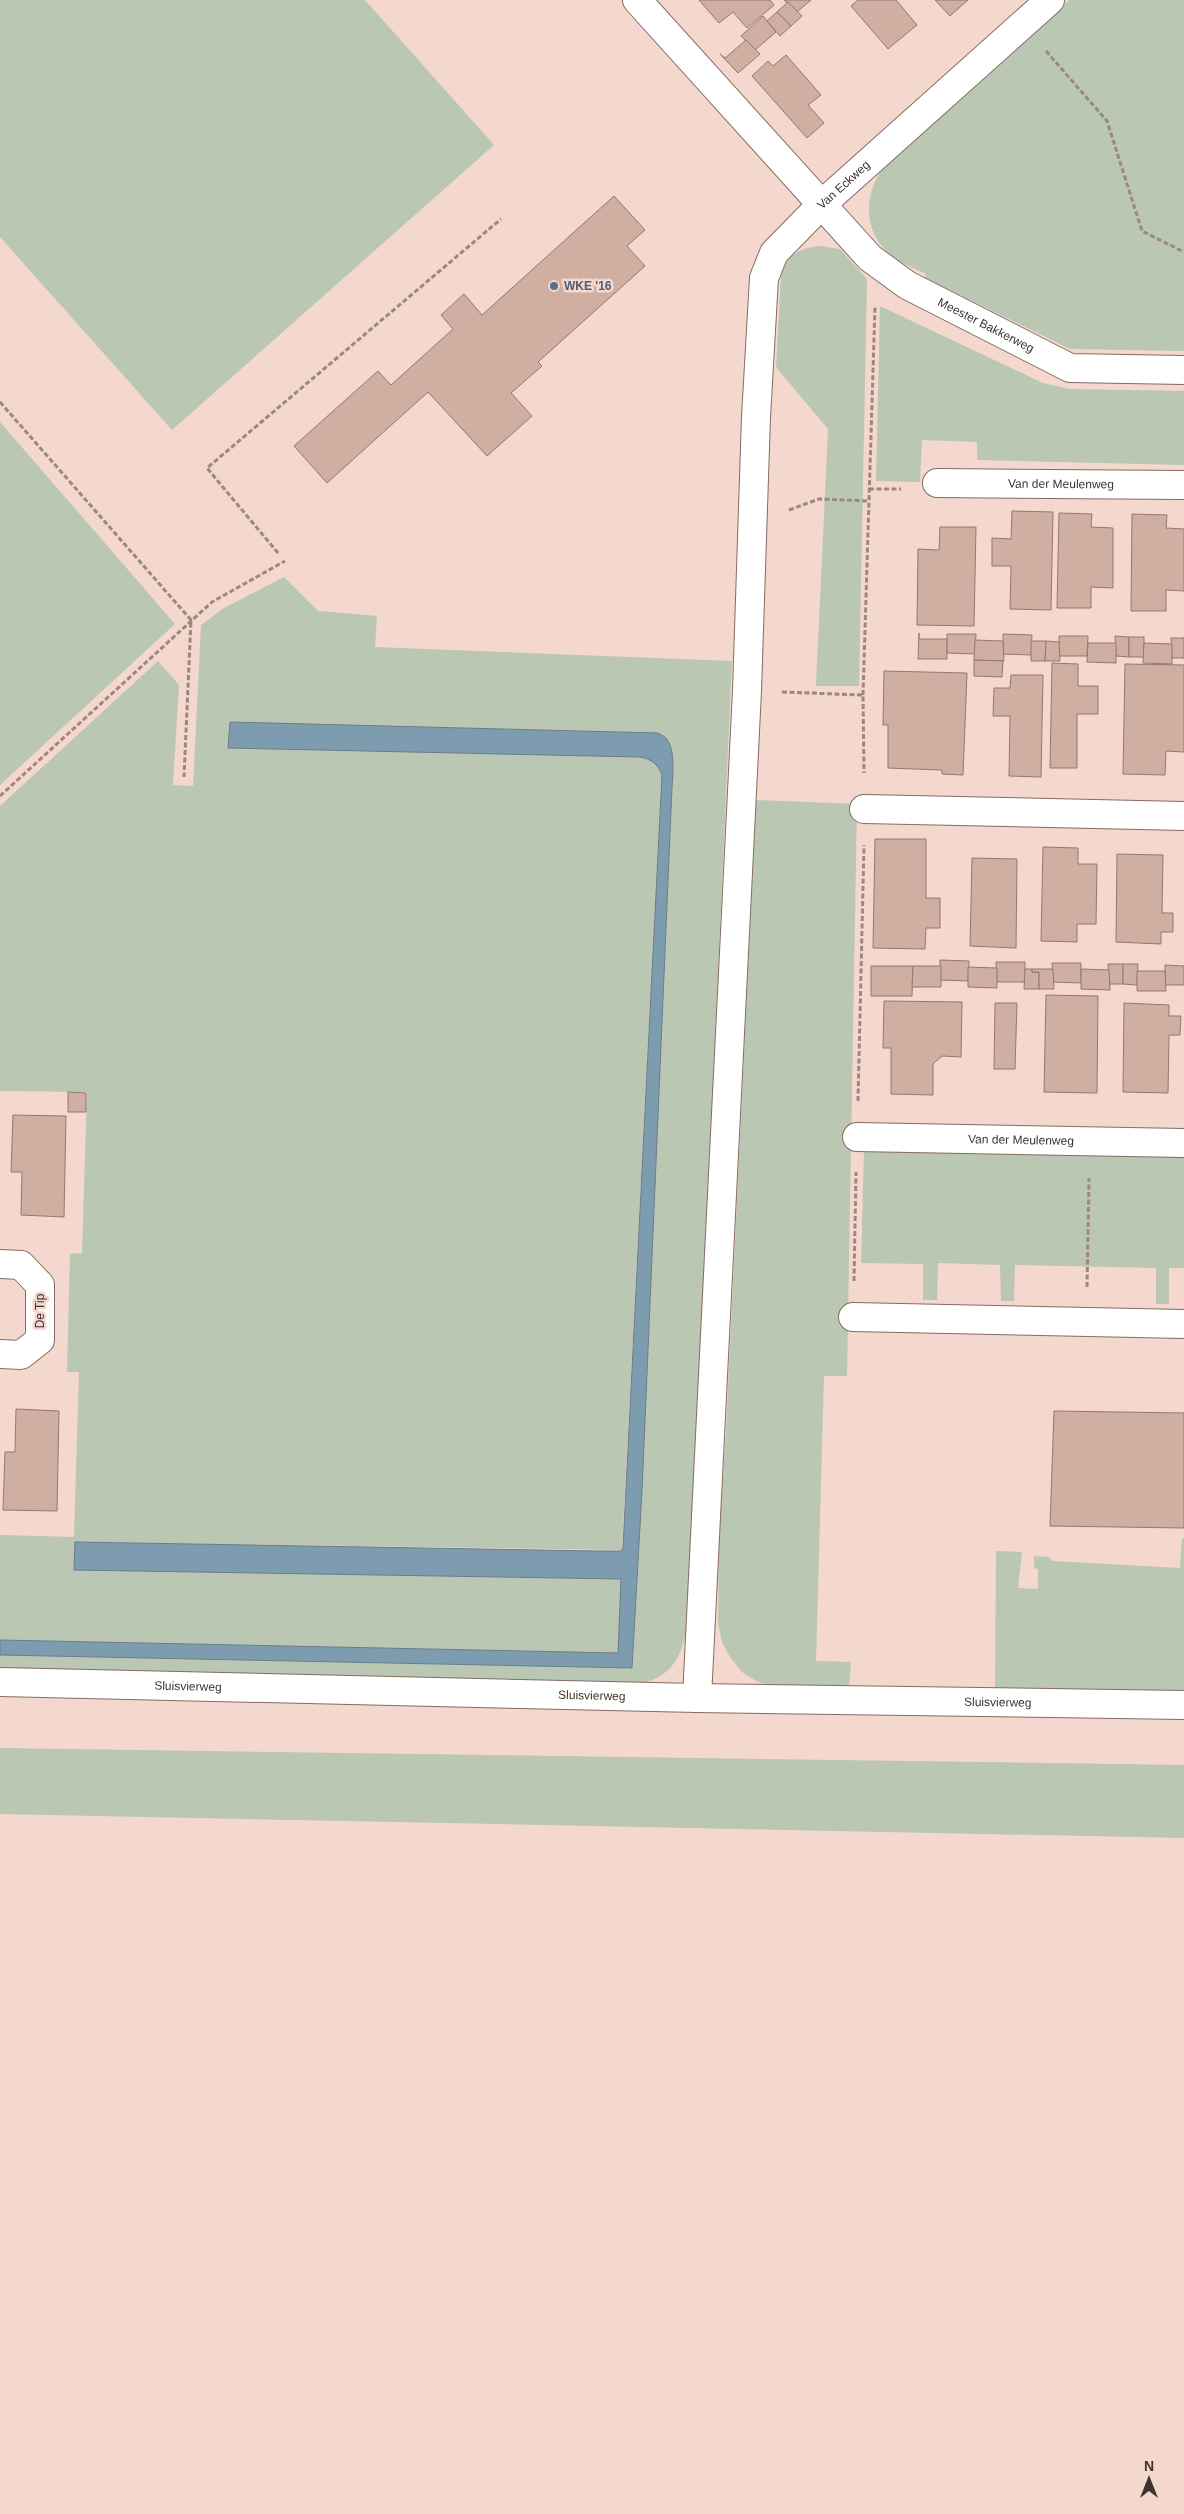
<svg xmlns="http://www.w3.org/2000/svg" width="1184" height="2514" viewBox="0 0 1184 2514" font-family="Arial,sans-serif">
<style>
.green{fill:#b9c7b3}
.water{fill:#7e9caf;stroke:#6b7c89}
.building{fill:#d0aea2;stroke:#927970}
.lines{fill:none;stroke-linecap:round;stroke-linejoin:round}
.minor-casing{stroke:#846c63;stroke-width:30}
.path{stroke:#9c8881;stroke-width:3;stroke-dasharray:5 2.5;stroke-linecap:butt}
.minor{stroke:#fff;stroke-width:28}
.service-dot{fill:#5c6f8a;stroke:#f4d7cd;stroke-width:2}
.labels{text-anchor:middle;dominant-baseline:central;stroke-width:5;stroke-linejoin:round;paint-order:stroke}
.street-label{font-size:12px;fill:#3e332f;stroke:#f4d7cd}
.service-label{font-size:12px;font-weight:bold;fill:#4e5e75;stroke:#f4d7cd;text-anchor:start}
</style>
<rect width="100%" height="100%" fill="#f4d7cd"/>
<!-- green -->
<g class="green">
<polygon points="0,0 365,0 494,145 172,430 0,237"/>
<path d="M1069 0H1184V351L1070 349 925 278 926 274C914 268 902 264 892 256 861 232 864 193 885 165Z"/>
<path d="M820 246 840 249 867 279 859 686H816L828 429 776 367 781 275C787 255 799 248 820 246Z"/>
<polygon points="880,306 1043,383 1069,389 1184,391 1184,465 977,460 977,442 922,440 920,482 876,481"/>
<polygon points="0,422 175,624 0,785"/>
<path d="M284 577 318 611 377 616 375 647 732 661 690 1600C686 1638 684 1676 638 1684L0 1674V1655L632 1668 642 1491 672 787 664 734 657 733 230 722 228 747 639 757C650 758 658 764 662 775L622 1550 75 1542V1570L622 1579 618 1653 0 1640V1535L74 1537 79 1372H67L70 1254 82 1253 87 1092 0 1091V806L158 661 179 685 173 785 193 786 201 625 224 608Z"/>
<polygon points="756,800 857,804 847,1376 824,1376 816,1661 851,1662 849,1687 776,1687 758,1682 742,1672 730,1657 722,1642 718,1623 719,1540 726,1433"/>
<polygon points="864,1151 1184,1157 1184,1268 1169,1268 1169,1304 1156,1304 1156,1268 1015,1265 1014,1301 1001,1301 1000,1265 938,1263 937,1300 923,1300 923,1264 861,1263"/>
<polygon points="1182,1538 1184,1538 1184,1692 995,1688 996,1551 1022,1552 1018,1588 1038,1589 1038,1569 1034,1568 1034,1556 1049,1557 1053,1561 1180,1568"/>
<polygon points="0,1748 1184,1765 1184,1838 0,1814"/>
</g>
<!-- water -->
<path class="water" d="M230 722 657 733C677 737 673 771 672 787L642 1491 632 1668 0 1655V1640L618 1653 621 1579 74 1570 75 1542 597 1551H621L623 1548 662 775C658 764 650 758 639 757L228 748Z"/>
<!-- building -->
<g class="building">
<polygon points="699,0 770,0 774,5 747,28 733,12 719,23"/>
<polygon points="784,0 811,0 797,12"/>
<polygon points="858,0 896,0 917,25 888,49 851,6"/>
<polygon points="935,0 968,0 950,16"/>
<polygon points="788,2 802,16 791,26 777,12"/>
<polygon points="777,12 791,26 780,36 767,21"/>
<polygon points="763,16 776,32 755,50 741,36"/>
<polygon points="746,40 760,54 738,73 720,54 725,58"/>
<polygon points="786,55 821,95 808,105 824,123 807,138 752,76 768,61 773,66"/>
<polygon points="614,196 645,230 627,246 645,266 538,362 542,366 511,393 532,416 487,456 428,392 327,483 294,446 378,371 391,385 453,329 441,315 464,294 482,315"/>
<polygon points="1012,511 1053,512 1051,610 1010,609 1011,566 992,566 992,538 1011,539"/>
<polygon points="1059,513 1092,514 1091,527 1113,528 1113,588 1091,587 1091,608 1057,608"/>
<polygon points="1132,514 1167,515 1166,528 1184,529 1184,591 1166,590 1166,611 1131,611"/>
<polygon points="940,527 976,527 974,626 917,625 918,549 939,550"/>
<polygon points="919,633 919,639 947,639 947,659 918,659"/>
<polygon points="947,634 976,634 975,654 947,653"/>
<polygon points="1003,634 1032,635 1031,655 1003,654"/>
<polygon points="1059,636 1088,636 1087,656 1059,656"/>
<polygon points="1115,636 1129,637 1129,657 1116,656"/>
<rect x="1129" y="637" width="15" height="20"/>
<polygon points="1171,638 1184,638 1184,658 1172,658"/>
<polygon points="975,640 1003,641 1004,661 974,660"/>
<polygon points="1031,641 1046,641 1045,661 1031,661"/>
<polygon points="1046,641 1059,642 1060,661 1045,661"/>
<polygon points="1088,643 1116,643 1116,663 1087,662"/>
<polygon points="1144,643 1172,644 1172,664 1143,663"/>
<polygon points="974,660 1003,661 1002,677 974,676"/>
<polygon points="1052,663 1078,664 1078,686 1098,686 1098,714 1077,714 1077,768 1050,768"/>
<polygon points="1125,664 1184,665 1184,752 1166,751 1165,775 1123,774"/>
<polygon points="884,671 967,673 963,775 942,774 942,770 888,768 888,725 883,725"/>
<polygon points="1011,675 1043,675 1041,777 1009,776 1010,716 993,716 994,688 1010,688"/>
<polygon points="875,839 926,839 926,898 940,898 940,928 926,928 925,949 873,948"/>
<polygon points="1043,847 1078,848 1078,864 1097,864 1096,924 1077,924 1077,942 1041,941"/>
<polygon points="1117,854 1163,855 1162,913 1173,913 1173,932 1161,932 1161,944 1116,942"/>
<polygon points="972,858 1017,859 1016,948 970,946"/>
<polygon points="940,960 969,961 968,981 940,980"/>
<polygon points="996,962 1025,962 1025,982 997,982"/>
<polygon points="1052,963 1081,963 1081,983 1053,982"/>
<polygon points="1108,964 1123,964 1123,984 1109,984"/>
<polygon points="1123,964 1138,964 1137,985 1123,984"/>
<polygon points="1165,965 1184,966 1184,985 1165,985"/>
<polygon points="871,966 913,966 912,996 871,996"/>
<polygon points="913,966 941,966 941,987 912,987"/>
<polygon points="968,967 997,968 997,988 968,987"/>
<polygon points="1025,969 1032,969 1032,972 1039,972 1039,989 1024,989"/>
<polygon points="1032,969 1053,969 1054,989 1039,989 1039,972 1032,972"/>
<polygon points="1081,969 1109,970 1110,990 1081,989"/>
<polygon points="1137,971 1165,971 1166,991 1137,991"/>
<polygon points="1046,995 1098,996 1097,1093 1044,1092"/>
<polygon points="884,1001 962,1002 961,1057 942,1056 933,1064 933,1095 891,1094 891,1048 883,1048"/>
<polygon points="995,1003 1017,1003 1015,1069 994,1069"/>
<polygon points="1124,1003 1169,1005 1169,1016 1181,1016 1180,1035 1169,1035 1168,1093 1123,1092"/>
<polygon points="68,1092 86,1093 86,1112 68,1112"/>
<polygon points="13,1115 66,1116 64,1217 21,1215 22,1172 11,1172"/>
<polygon points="16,1409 59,1411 57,1511 3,1510 5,1452 15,1452"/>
<polygon points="1054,1411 1184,1413 1184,1528 1050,1526"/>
</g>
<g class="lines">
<!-- minor casing -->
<g class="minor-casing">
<g id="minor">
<path id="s1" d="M637 0 870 258 907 285 1070 368 1184 370"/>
<path id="s2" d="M937 483 1184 485"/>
<polyline points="864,809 1184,816"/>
<path id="s3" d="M857 1137 1184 1143"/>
<polyline points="0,1264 21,1265 40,1285 40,1340 21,1355 0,1354"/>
<polyline points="853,1317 1184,1324"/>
<path id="s4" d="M0 1682 697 1698 1184 1705"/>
<path id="s5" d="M697 1698 747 691 756 417 764 278 774 253 821 205 1050 0"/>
</g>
</g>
<!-- path -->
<g class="path">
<polyline points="1046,51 1107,121 1142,231 1184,252"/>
<polyline points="0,402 191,620 184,777"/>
<polyline points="869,489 901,489"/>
<polyline points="789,510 819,499 869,501"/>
<polyline points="278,553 207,468 501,219"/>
<polyline points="782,692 863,695 864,773"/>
<polyline points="863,695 875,306"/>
<polyline points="0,796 212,602 285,561"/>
<polyline points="858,1101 864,845"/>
<polyline points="854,1281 856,1172"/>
<polyline points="1087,1287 1089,1178"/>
</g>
<!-- minor -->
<use href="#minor" class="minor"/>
</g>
<!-- markers -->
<circle class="service-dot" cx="554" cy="286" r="5"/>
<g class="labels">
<!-- street labels -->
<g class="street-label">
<text stroke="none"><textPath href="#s5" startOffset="1546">Van Eckweg</textPath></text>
<text stroke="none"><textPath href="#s1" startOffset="482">Meester Bakkerweg</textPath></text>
<text stroke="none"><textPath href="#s2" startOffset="124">Van der Meulenweg</textPath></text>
<text stroke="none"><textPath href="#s3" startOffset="164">Van der Meulenweg</textPath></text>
<text transform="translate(40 1311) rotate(-90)">De Tip</text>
<text stroke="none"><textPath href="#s4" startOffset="188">Sluisvierweg</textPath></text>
<text stroke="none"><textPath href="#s4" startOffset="592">Sluisvierweg</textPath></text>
<text stroke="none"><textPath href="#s4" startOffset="998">Sluisvierweg</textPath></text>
</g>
<!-- service labels -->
<g class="service-label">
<text x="564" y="286">WKE '16</text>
</g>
</g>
<!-- north arrow -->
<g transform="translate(1149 2479)" stroke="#f4d7cd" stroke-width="4" paint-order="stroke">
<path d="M0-4L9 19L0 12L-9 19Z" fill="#3e332f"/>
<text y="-8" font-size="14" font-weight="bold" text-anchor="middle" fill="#3e332f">N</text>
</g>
</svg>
